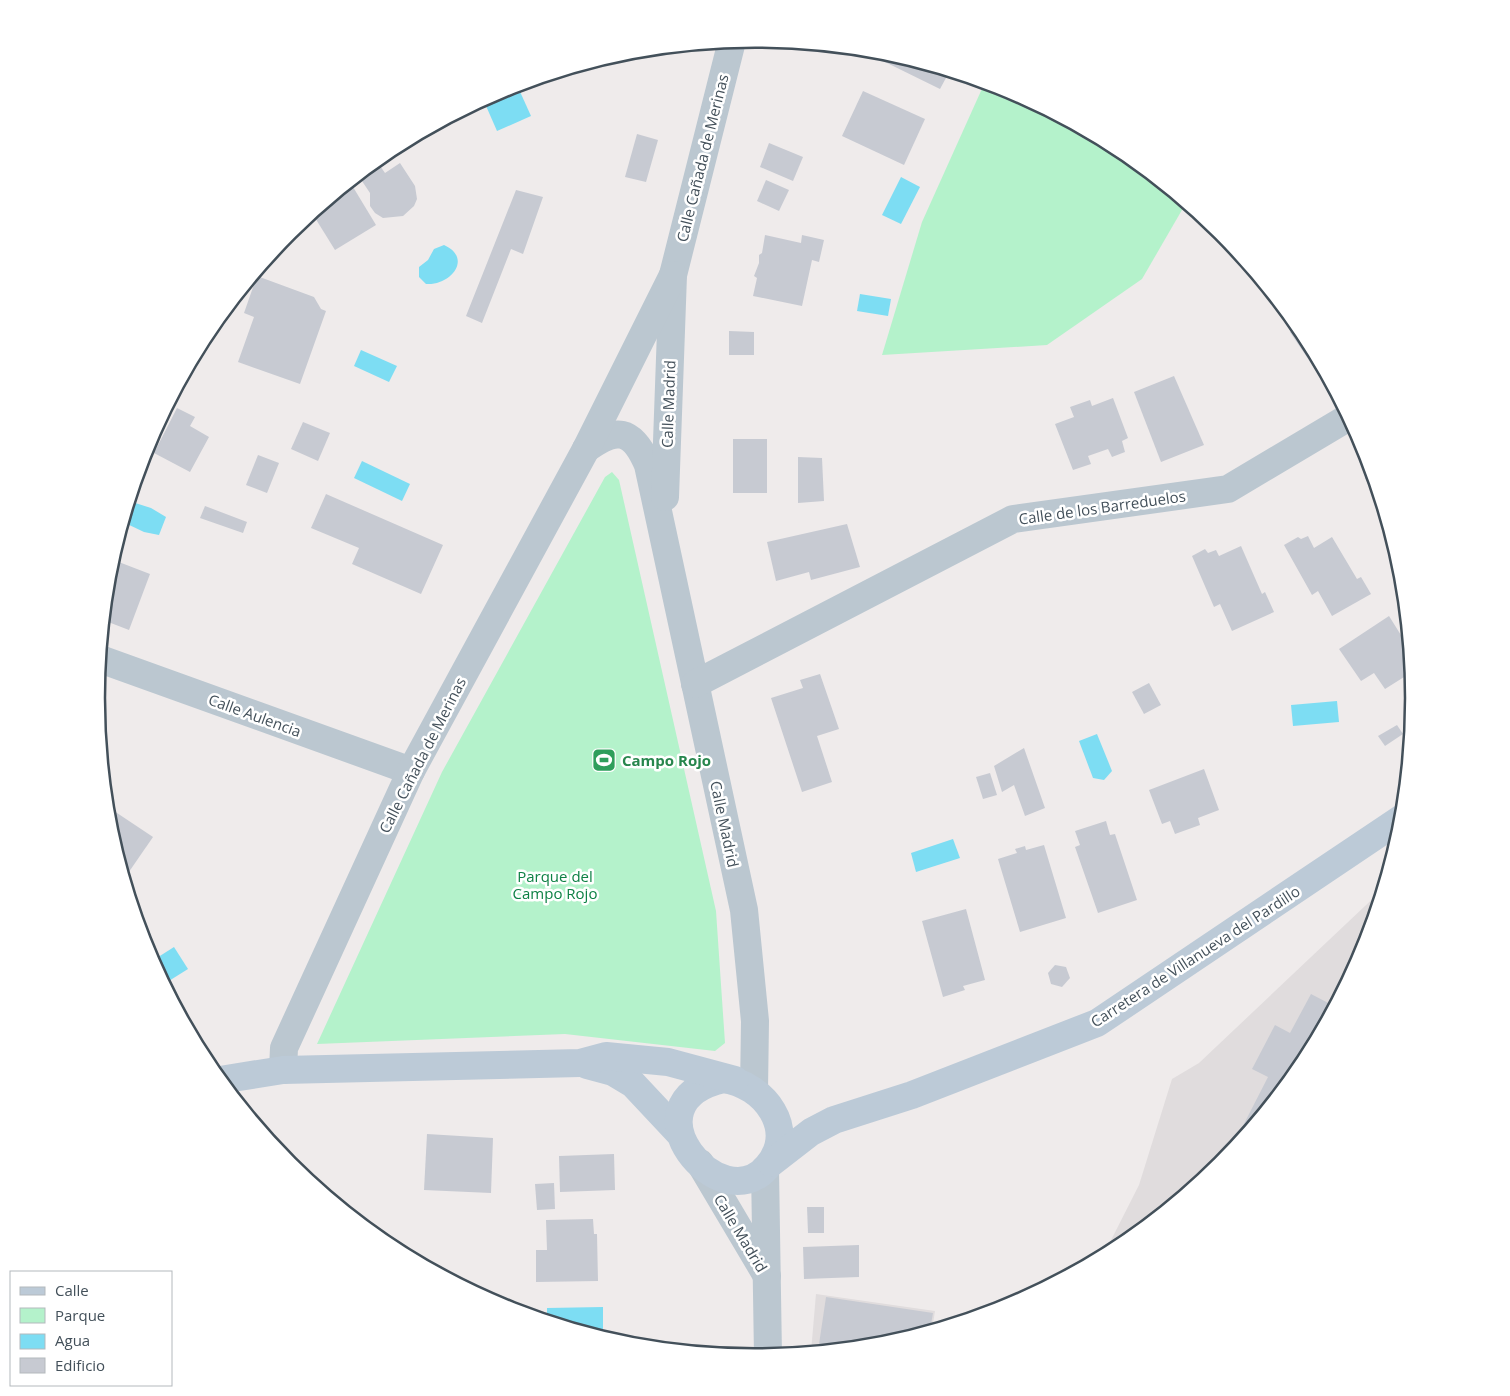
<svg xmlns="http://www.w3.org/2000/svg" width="1510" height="1396" viewBox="0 0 1510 1396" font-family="'Open Sans',sans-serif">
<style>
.education{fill:#e0dcdd}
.green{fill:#b4f2cb}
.water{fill:#7dddf3}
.building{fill:#c7cad2}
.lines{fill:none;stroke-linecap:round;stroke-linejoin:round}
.street{stroke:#bbc7d0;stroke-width:28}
.secondary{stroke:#bccad7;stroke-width:28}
.labels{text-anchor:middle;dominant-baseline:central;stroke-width:5;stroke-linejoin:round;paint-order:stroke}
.street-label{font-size:15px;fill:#43505a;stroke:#fff}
.leisure-label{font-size:15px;font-weight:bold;fill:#27864d;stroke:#fff;text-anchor:start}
.park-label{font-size:15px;fill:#0e8145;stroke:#fff}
.rim{fill:none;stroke:#43505a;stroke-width:2.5}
</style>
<rect width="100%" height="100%" fill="#efebeb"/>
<!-- education -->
<g class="education">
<polygon points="1383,889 1364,951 1303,1065 1221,1164 1121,1246 1103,1256 1139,1185 1172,1079 1199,1063"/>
<polygon points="816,1294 935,1311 932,1330 883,1345 811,1352"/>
</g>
<!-- green -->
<g class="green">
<polygon points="985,82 1008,89 1121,150 1186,203 1142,279 1047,345 882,355 922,222"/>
<polygon points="612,472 619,480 716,911 725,1043 715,1051 565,1034 317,1044 442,772 605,477"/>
</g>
<!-- water -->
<g class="water">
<polygon points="517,85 531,116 497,131 483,99"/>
<polygon points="901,177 920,187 901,224 882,215"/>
<path d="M444 245C473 258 451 286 426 284L419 277V267L428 260 434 249Z"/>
<polygon points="860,294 891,299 888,316 857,311"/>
<polygon points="361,350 397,366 389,382 354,366"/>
<polygon points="362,461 410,484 402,501 354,478"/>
<polygon points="129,501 151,508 166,517 159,535 144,532 123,522"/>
<polygon points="1337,701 1339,722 1293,726 1291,705"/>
<polygon points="1097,734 1112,771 1104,780 1093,778 1079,741"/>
<polygon points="953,839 960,858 916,872 911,853"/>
<polygon points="174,947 188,969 164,984 152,961"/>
<polygon points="603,1307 603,1332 585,1332 547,1321 547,1308"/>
</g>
<!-- building -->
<g class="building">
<polygon points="889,53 914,61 957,74 954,80 947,76 940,89 885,62"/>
<polygon points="863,91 925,119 904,165 842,136"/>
<polygon points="637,134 658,140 646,182 625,177"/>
<polygon points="769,143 803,157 793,181 760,167"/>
<polygon points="376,160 385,173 400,163 415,186 417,199 414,206 403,216 383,218 375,213 370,206 370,193 358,175"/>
<polygon points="766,180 789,190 779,211 757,201"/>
<polygon points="350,182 376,225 335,250 312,213"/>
<polygon points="516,190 543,197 523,254 511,249 482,323 466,316"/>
<polygon points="765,235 801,243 802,235 824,240 819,262 812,260 802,306 753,296 757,278 754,276 759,263 759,255 762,253"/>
<polygon points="257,276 314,297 321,309 326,311 300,384 238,362 254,317 244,313"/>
<polygon points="1299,327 1329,381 1325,384 1290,332"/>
<polygon points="729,331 754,332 754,355 729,355"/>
<polygon points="1174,376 1204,445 1161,462 1134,392"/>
<polygon points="1113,398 1128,438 1122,441 1125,452 1112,457 1108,449 1088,456 1091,464 1073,470 1055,424 1074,417 1070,407 1090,400 1092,406"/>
<polygon points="177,408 195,417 190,426 209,437 190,472 154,453"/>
<polygon points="303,422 330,433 318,461 291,449"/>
<rect x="733" y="439" width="34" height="54"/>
<polygon points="258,455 279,463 267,493 246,485"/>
<polygon points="798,457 822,458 824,501 798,503"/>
<polygon points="1373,474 1382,506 1365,478"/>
<polygon points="326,494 443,545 421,594 352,564 359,548 311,528"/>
<polygon points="205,506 247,522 243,533 200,518"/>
<polygon points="847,524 860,567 811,580 809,572 776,581 767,542"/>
<polygon points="1308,536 1314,548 1332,537 1357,579 1361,577 1371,594 1332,616 1318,591 1312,595 1284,545 1298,537 1301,539"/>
<polygon points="1241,546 1262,594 1265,592 1274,612 1232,631 1220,604 1214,607 1192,556 1205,549 1208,553 1216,550 1219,556"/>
<polygon points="111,559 150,574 129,630 103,620 110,600 106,598"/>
<polygon points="1389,616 1409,648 1412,672 1385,689 1374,673 1361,681 1339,649"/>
<polygon points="820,674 839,729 817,736 832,782 802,792 771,698 803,688 800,680"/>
<polygon points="1149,683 1161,705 1144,714 1132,692"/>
<polygon points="1397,725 1403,734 1385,746 1378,736"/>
<polygon points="1024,748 1045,808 1025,816 1014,785 1002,792 994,766"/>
<polygon points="1204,769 1219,810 1198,818 1200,825 1175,834 1170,821 1162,824 1149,790"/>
<polygon points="990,773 997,795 983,799 976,777"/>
<polygon points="108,807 153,837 124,879 108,826 107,809"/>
<polygon points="1106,821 1110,835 1115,834 1137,900 1098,913 1075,847 1080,845 1075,831"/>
<polygon points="1044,845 1066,918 1020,932 998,859 1017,853 1015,849 1025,846 1026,850"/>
<polygon points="966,909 985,980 963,986 965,990 943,997 922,921"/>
<polygon points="1055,965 1066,967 1070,978 1062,987 1051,984 1048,973"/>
<polygon points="1311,994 1334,1006 1303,1064 1227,1157 1268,1077 1252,1069 1275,1025 1290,1033"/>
<polygon points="427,1134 493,1138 491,1193 424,1190"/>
<polygon points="614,1154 615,1190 560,1192 559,1156"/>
<polygon points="554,1183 555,1209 537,1210 535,1184"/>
<polygon points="807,1207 824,1207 824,1233 808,1233"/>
<polygon points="593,1219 594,1234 597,1234 598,1281 536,1282 536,1250 547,1250 546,1220"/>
<polygon points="859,1245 859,1277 804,1279 803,1247"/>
<polygon points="826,1297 933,1313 930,1330 883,1345 818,1351"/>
</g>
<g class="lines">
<!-- street -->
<g class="street">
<path d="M586 449C616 427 632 428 648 465L744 910 755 1021 754 1090"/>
<polyline points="665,497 673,275 732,41"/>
<polyline points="100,659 411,771"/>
<polyline points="695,684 1013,519 1228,489 1349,417"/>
<polyline points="283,1070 284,1048 411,771 586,449 673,275"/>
<polyline points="700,1163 767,1276"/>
<polyline points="765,1169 768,1356"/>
</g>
<!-- secondary -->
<g class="secondary">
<polyline points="587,1065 613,1072 633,1084 678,1132"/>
<path d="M723 1079C764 1084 799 1130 767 1167 721 1221 621 1103 723 1079Z"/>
<polyline points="220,1080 283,1070 580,1063 606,1056 668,1062 735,1080"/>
<polyline points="771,1163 811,1132 834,1120 912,1095 1097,1023 1402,818"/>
</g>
</g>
<!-- icons -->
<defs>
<g id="stadium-square" transform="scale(1.25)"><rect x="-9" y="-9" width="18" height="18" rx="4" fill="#2e9e5b" stroke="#fff"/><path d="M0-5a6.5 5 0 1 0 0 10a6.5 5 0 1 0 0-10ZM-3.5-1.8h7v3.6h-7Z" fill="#fff"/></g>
</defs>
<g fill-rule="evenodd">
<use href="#stadium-square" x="604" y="760"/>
</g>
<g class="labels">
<!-- street labels -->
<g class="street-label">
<text transform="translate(702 158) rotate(-76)">Calle Cañada de Merinas</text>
<text transform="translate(668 404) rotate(-88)">Calle Madrid</text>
<text transform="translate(1102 507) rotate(-8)">Calle de los Barreduelos</text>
<text transform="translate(255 715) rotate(20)">Calle Aulencia</text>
<text transform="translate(422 755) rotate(-63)">Calle Cañada de Merinas</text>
<text transform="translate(725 824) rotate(78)">Calle Madrid</text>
<text transform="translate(1195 956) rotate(-33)">Carretera de Villanueva del Pardillo</text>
<text transform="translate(741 1233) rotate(59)">Calle Madrid</text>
</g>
<!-- leisure labels -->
<g class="leisure-label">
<text x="622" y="760">Campo Rojo</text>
</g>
<!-- park labels -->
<g class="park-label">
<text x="555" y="876">Parque del<tspan x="555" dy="17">Campo Rojo</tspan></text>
</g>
</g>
<!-- crop -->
<path d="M0 0H1510V1396H0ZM105 698a650 650 0 1 1 1300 0a650 650 0 1 1-1300 0Z" fill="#fff" fill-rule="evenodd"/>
<path class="rim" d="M105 698a650 650 0 1 1 1300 0a650 650 0 1 1-1300 0Z"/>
<!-- legend -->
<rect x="10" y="1271" width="162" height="115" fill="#ffffff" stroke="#b4b9bd"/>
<rect x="20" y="1287" width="25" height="8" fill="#bccad7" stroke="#b4b9bd"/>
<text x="55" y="1296" font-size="15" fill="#43505a">Calle</text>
<rect x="20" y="1308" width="25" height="15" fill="#b4f2cb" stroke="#b4b9bd"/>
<text x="55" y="1321" font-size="15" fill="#43505a">Parque</text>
<rect x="20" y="1334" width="25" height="15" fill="#7dddf3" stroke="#b4b9bd"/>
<text x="55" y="1346" font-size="15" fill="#43505a">Agua</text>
<rect x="20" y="1358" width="25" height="15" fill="#c7cad2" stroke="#b4b9bd"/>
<text x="55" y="1371" font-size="15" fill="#43505a">Edificio</text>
</svg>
